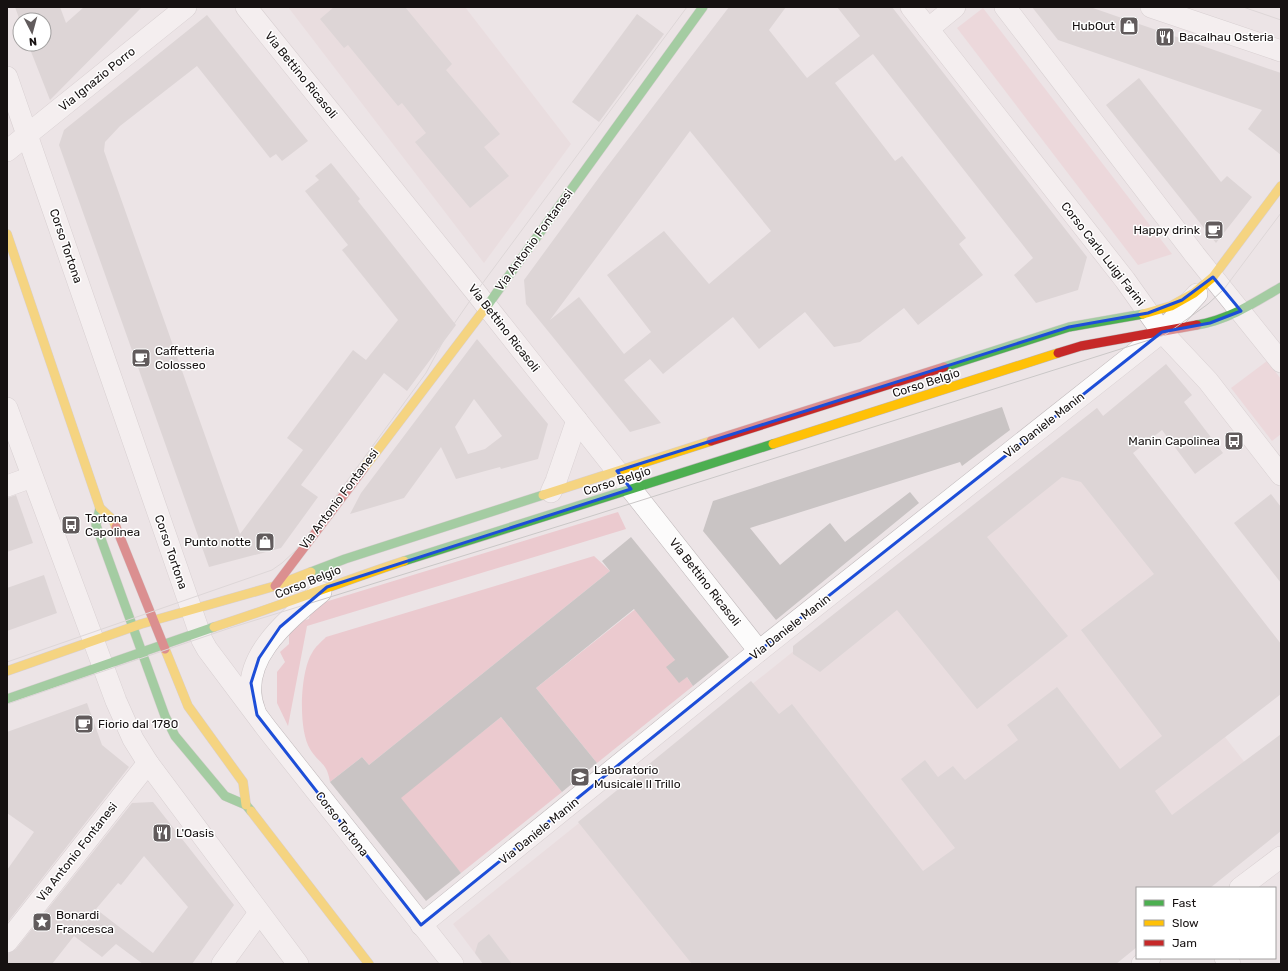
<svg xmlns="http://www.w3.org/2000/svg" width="1288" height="971" viewBox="0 0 1288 971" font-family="Rubik,sans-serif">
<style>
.built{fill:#e5d5d7}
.green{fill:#ebcacf}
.building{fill:#c9c4c4;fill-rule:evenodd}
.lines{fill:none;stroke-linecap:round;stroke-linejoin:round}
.street-casing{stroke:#beb7b9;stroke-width:22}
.fast-casing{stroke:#beb7b9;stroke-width:10}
.slow-casing{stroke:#beb7b9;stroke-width:10}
.jam-casing{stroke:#beb7b9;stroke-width:10}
.street{stroke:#fcfbfb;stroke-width:21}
.fast{stroke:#4caf50;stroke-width:9}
.slow{stroke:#ffc107;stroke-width:9}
.jam{stroke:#c62828;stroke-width:9}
.tram{stroke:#cac7c7;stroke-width:1}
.marked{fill:none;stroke:#1d4ed8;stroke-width:3;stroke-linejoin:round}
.labels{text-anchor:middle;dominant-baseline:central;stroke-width:3;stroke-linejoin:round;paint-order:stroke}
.poi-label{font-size:12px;fill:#161111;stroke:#fff;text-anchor:start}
.street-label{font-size:12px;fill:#161111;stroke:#fff}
</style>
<rect width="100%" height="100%" fill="#ece4e6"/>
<!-- built -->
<g class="built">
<polygon points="288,7 465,7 571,144 484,263"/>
<polygon points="1097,408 1281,644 1225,737 1281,809 1137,888 1116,964 483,964 453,924"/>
</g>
<!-- green -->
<g class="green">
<polygon points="983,8 1172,254 1138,265 957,28"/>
<polygon points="1267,361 1281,379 1281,434 1272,441 1231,388"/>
<polygon points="618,512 626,529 307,626 288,726 277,703 277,672 285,662 280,652 289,644 289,635 297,622 309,619 312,606"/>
<path d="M594 556 610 571 369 765 362 757 330 782C327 762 319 764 310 749 298 730 300 672 312 653 315 647 321 642 326 637Z"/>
<polygon points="638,607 693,686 597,763 536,688"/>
<polygon points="501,717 562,792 461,873 396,801"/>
</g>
<!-- building -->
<g class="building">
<polygon points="15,7 60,7 66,23 84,7 142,7 50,100 28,44 44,44 44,20 20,20 20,21"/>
<polygon points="334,7 405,7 452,64 446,70 500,134 484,147 509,176 470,208 415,142 426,133 402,103 398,106 348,45 344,48 320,19"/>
<path d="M729 7H786L769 30 807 78 860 36 837 7H892L1087 257 1078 290 1036 303 1014 275 1033 258 873 54 835 83 895 161 902 156 966 238 959 244 983 275 918 325 904 308 860 342 834 347 805 312 759 349 733 317 663 374 650 359 624 380 661 423 630 432 526 304 524 280 603 172ZM690 131 771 231 709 284 664 231 607 275 651 332 624 354 579 297 550 320Z"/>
<polygon points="1032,7 1090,7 1281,73 1281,155 1248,129 1262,110 1058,40"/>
<polygon points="637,14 664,34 599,122 572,102"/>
<polygon points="207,15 308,141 282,161 276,154 270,158 197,66 120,126 105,142 104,151 240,534 303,450 287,438 353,350 366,360 398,320 342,250 348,245 305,191 319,180 315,176 331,163 360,199 358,201 456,325 407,391 384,373 301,485 318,497 281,548 209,567 59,145 64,130"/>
<polygon points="1139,78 1221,182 1227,176 1252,197 1216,243 1106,105"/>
<path d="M477 339 548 424 538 459 501 469 500 467 456 479 441 447 404 498 350 514 361 493ZM474 399 502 436 485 449 468 454 455 427Z"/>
<polygon points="1166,364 1192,395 1184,402 1223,453 1195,474 1162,430 1133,453 1281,644 1281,694 1155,791 1172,815 1281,734 1281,831 1210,888 1137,888 1137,947 1116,964 692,964 578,822 751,681 779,714 792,704 923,871 955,848 901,779 925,760 938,777 953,766 965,780 1018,740 1007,725 1057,687 1120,769 1162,736 1081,630 1154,574 1081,482 1062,477 987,537 1068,636 977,709 897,610 820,672 793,654 793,646 1097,408 1103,416"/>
<polygon points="1002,407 1010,430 962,466 960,462 750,528 780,565 830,523 845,542 910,492 919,503 776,620 703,531 713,501"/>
<polygon points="1271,494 1281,507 1281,583 1234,523"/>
<polygon points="16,495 33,543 7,552 7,498"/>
<polygon points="631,537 729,657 693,686 687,677 679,683 666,667 675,660 634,609 536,688 597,763 562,792 501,717 401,798 461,873 426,901 330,782 362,757 369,765 610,571 602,561"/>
<polygon points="44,575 57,613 7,631 7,588"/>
<polygon points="87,703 102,745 129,767 7,923 7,870 34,832 7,813 7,732"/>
<path d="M153 802 234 905 192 964H143L116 944 102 957 74 936 52 964H7V954L16 949 132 803ZM144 856 188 907 153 953 96 909 118 883 121 885Z"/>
<polygon points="489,934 512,964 483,964 475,953 478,943"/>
</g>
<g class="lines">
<!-- street casing -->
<g class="street-casing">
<g id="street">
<polyline points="246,7 474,290 759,651"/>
<polyline points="911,7 1125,280 1162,332 1208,381 1281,475"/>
<polyline points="1005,7 1195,255 1281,362"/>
<polyline points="1151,7 1281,51"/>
<polyline points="928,29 955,7"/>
<polyline points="7,77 202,640 207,649 267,729 453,964"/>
<polyline points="7,151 186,7"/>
<polyline points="7,408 116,701 133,739 148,763 298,964"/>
<polyline points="7,486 32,477"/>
<polyline points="551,492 556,481 577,420"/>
<path d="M255 711C235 661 287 620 321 592"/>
<polyline points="1240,888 1281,857"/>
<polyline points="421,925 759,651 1162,332 1197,294"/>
<polyline points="7,942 148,763"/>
<polyline points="1225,958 1230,964"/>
<polyline points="222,964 259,913"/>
<polyline points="1142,964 1150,958"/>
</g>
</g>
<!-- fast casing -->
<g class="fast-casing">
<g id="fast">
<polyline points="487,306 703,7"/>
<path d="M1197 325C1228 320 1254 303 1281 287"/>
<polyline points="944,367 1069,327 1143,314"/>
<polyline points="100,508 96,525 165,716 175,736 225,796 246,805 251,811"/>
<polyline points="404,561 773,444"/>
<polyline points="311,572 345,559 543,495"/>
<polyline points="7,699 214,627"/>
</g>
</g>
<!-- slow casing -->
<g class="slow-casing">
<g id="slow">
<polyline points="7,234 100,508 113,520 116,527"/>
<polyline points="1143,314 1171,306 1194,293 1213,277 1281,186"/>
<polyline points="773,444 1058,353"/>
<polyline points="364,468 487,306"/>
<polyline points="543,495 711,441"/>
<path d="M214 627C278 607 340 582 404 561"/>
<polyline points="165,649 188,706 243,782 246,805"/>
<polyline points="7,671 141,624 275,586 311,572"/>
<polyline points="251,811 369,964"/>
</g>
</g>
<!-- jam casing -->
<g class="jam-casing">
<g id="jam">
<polyline points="1058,353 1081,346 1197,325"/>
<polyline points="711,441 944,367"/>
<polyline points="116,527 165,649"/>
<polyline points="275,586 364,468"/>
</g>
</g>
<!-- street -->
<use href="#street" class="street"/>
<!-- fast -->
<use href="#fast" class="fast"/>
<!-- slow -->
<use href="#slow" class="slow"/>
<!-- jam -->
<use href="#jam" class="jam"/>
<!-- tram -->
<g class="tram">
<polyline points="1243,7 1281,20"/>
<polyline points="7,662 272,570 282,563 295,551 309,533 426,373 447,334 476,292 687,7"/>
<polyline points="7,704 230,628 582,519 1165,335 1208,304 1224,289 1281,213"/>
</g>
</g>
<!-- marked area -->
<path d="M0 0H1288V971H0ZM1213 277 1241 311 1210 323 1162 332 759 651 421 925 257 715 251 683 259 658 280 627 327 587 631 489 617 471 1069 327 1148 313 1182 300Z" fill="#ece4e6" fill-opacity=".55" fill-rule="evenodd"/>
<path class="marked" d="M1213 277 1241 311 1210 323 1162 332 759 651 421 925 257 715 251 683 259 658 280 627 327 587 631 489 617 471 1069 327 1148 313 1182 300Z"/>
<!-- icons -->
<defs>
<g id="shop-square" transform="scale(1)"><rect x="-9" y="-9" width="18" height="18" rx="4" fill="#615b5c" stroke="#fff"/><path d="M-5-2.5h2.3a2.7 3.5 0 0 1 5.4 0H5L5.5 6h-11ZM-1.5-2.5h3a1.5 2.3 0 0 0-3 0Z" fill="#fff"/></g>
<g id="restaurant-square" transform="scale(1)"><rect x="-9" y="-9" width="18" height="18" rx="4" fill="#615b5c" stroke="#fff"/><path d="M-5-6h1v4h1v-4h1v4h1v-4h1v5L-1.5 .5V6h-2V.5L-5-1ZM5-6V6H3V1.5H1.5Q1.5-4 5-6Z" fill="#fff"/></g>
<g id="cafe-square" transform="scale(1)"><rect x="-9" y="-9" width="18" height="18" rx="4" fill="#615b5c" stroke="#fff"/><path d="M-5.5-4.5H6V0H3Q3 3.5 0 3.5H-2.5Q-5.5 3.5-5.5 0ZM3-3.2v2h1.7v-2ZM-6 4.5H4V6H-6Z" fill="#fff"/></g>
<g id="bus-square" transform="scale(1)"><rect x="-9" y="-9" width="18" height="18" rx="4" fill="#615b5c" stroke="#fff"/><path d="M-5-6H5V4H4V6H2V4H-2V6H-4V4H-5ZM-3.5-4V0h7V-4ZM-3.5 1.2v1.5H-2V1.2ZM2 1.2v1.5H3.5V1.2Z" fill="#fff"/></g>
<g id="school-square" transform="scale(1)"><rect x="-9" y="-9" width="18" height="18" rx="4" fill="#615b5c" stroke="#fff"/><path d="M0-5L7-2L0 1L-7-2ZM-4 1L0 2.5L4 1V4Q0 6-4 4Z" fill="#fff"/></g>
<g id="sight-square" transform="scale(1)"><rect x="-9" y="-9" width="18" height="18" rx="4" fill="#615b5c" stroke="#fff"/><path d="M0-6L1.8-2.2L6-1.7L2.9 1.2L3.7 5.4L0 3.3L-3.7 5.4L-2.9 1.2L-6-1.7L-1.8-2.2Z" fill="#fff"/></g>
</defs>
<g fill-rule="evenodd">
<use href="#shop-square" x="1129" y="26"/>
<use href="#restaurant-square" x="1165" y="37"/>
<use href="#cafe-square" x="1214" y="230"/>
<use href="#cafe-square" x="141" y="358"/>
<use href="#bus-square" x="1234" y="441"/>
<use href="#bus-square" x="71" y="525"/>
<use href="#shop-square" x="265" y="542"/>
<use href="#cafe-square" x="84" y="724"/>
<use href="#school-square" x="580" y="777"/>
<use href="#restaurant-square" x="162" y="833"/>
<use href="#sight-square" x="42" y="922"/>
</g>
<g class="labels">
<!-- poi labels -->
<g class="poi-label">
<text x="1115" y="26" text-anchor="end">HubOut</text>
<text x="1179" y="37">Bacalhau Osteria</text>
<text x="1200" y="230" text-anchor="end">Happy drink</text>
<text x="155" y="351">Caffetteria<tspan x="155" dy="14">Colosseo</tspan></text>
<text x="1220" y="441" text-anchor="end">Manin Capolinea</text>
<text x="85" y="518">Tortona<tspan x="85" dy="14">Capolinea</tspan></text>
<text x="251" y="542" text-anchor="end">Punto notte</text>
<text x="98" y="724">Fiorio dal 1780</text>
<text x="594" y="770">Laboratorio<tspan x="594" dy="14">Musicale Il Trillo</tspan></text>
<text x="176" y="833">L'Oasis</text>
<text x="56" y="915">Bonardi<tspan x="56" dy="14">Francesca</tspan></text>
</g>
<!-- street labels -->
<g class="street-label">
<text transform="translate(301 75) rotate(51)">Via Bettino Ricasoli</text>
<text transform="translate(97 79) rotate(-39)">Via Ignazio Porro</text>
<text transform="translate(534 240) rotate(-54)">Via Antonio Fontanesi</text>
<text transform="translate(66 246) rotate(71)">Corso Tortona</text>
<text transform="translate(1103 254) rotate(52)">Corso Carlo Luigi Farini</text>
<text transform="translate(504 328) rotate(52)">Via Bettino Ricasoli</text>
<text transform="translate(926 383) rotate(-18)">Corso Belgio</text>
<text transform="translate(1044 425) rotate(-38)">Via Daniele Manin</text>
<text transform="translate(617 481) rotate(-18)">Corso Belgio</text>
<text transform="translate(339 499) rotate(-53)">Via Antonio Fontanesi</text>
<text transform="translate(171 552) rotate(71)">Corso Tortona</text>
<text transform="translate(308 582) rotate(-22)">Corso Belgio</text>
<text transform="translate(705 582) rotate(52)">Via Bettino Ricasoli</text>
<text transform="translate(790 627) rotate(-38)">Via Daniele Manin</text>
<text transform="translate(342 824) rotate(52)">Corso Tortona</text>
<text transform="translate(539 831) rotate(-39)">Via Daniele Manin</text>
<text transform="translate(77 852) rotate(-52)">Via Antonio Fontanesi</text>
</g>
</g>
<!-- border -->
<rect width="1288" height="971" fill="none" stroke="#161111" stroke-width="16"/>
<!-- legend -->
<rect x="1136" y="887" width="140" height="72" fill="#ffffff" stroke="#a2a0a0"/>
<rect x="1144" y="900" width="20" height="6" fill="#4caf50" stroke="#a2a0a0"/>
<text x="1172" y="907" font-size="12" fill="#161111">Fast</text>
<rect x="1144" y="920" width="20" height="6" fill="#ffc107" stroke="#a2a0a0"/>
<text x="1172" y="927" font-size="12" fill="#161111">Slow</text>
<rect x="1144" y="940" width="20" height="6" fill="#c62828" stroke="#a2a0a0"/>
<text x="1172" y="947" font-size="12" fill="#161111">Jam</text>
<!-- north arrow -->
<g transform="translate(32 32) rotate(174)"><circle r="19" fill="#ffffff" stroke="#a2a0a0"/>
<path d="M0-3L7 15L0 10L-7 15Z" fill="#615b5c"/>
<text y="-6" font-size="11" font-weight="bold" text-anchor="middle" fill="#161111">N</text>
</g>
</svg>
